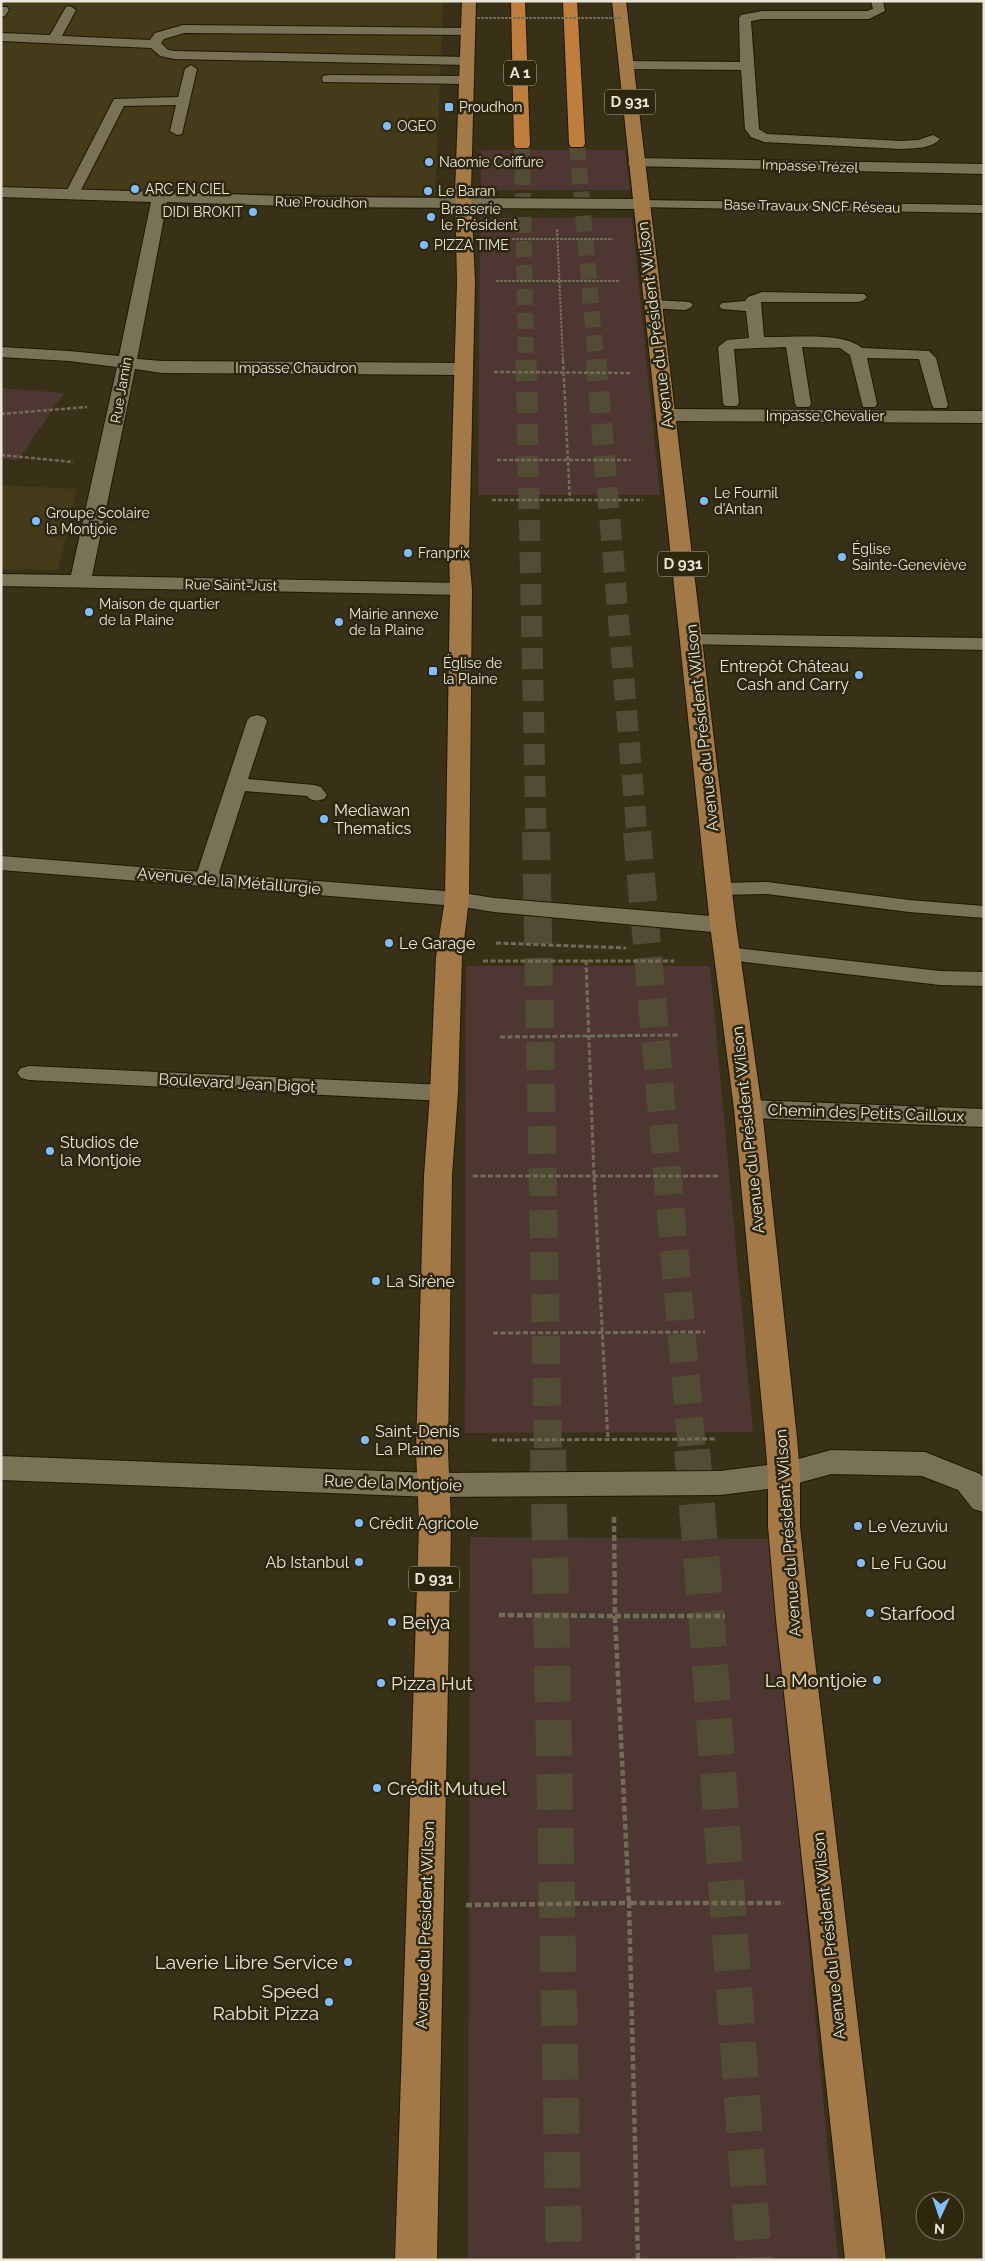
<svg xmlns="http://www.w3.org/2000/svg" width="985" height="2261" viewBox="0 0 985 2261" font-family="Raleway,sans-serif">
<style>
.built{fill:#443b1a}
.green{fill:#4e3732}
.lines{fill:none;stroke-linecap:round;stroke-linejoin:round}
.motorway-tunnel-far3{stroke:#534c35;stroke-width:16;stroke-dasharray:16 8;stroke-linecap:butt}
.motorway-tunnel-far2{stroke:#534c35;stroke-width:21;stroke-dasharray:21 11;stroke-linecap:butt}
.motorway-tunnel-far1{stroke:#534c35;stroke-width:28;stroke-dasharray:28 14;stroke-linecap:butt}
.motorway-tunnel{stroke:#534c35;stroke-width:36;stroke-dasharray:36 18;stroke-linecap:butt}
.service-casing{stroke:#201902;stroke-width:2}
.minor-casing{stroke:#201902;stroke-width:2}
.primary-casing{stroke:#201902;stroke-width:2}
.motorway-casing{stroke:#201902;stroke-width:2}
.path-far3{stroke:#726b56;stroke-width:2;stroke-dasharray:3 1;stroke-linecap:butt}
.path-far2{stroke:#726b56;stroke-width:2.5;stroke-dasharray:4 2;stroke-linecap:butt}
.path-far1{stroke:#726b56;stroke-width:3;stroke-dasharray:5 2.5;stroke-linecap:butt}
.path{stroke:#726b56;stroke-width:4.5;stroke-dasharray:6 3;stroke-linecap:butt}
.service{fill:#797256;fill-rule:evenodd}
.minor{fill:#797256;fill-rule:evenodd}
.primary{fill:#a37948;fill-rule:evenodd}
.motorway{fill:#bf7e3e;fill-rule:evenodd}
.path-bridge{stroke:#726b56;stroke-width:2;stroke-dasharray:3 1;stroke-linecap:butt}
.poi-dot{fill:#82bcfa;stroke:#2e270e;stroke-width:2}
.labels{text-anchor:middle;dominant-baseline:central;stroke-width:5;stroke-linejoin:round;paint-order:stroke}
.far-poi-label{font-size:14px;fill:#eae6d7;stroke:#2e270e;text-anchor:start}
.far-street-label{font-size:14px;fill:#eae6d7;stroke:#2e270e}
.shield{fill:#2e270e;stroke:#b2ad9b;stroke-width:1}
.shield-label{font-size:15px;font-weight:bold;fill:#eae6d7}
.street-label{font-size:16px;fill:#eae6d7;stroke:#2e270e}
.poi-label{font-size:16px;fill:#eae6d7;stroke:#2e270e;text-anchor:start}
.near-poi-label{font-size:19px;fill:#eae6d7;stroke:#2e270e;text-anchor:start}
</style>
<rect width="100%" height="100%" fill="#383118"/>
<!-- built -->
<g class="built">
<polygon points="1,1 443,1 435,196 164,192 1,187"/>
<polygon points="1,485 77,489 58,570 1,569"/>
</g>
<!-- green -->
<g class="green">
<polygon points="481,150 625,150 630,190 481,190"/>
<polygon points="480,218 632,218 660,495 478,495"/>
<polygon points="1,388 64,393 18,460 1,459"/>
<polygon points="466,966 710,966 753,1432 465,1433"/>
<polygon points="470,1537 771,1539 838,2260 468,2260"/>
</g>
<g class="lines">
<!-- motorway-tunnel-far3 -->
<g class="motorway-tunnel-far3">
<polyline points="577,144 596,361"/>
<polyline points="522,145 526,361"/>
</g>
<!-- motorway-tunnel-far2 -->
<g class="motorway-tunnel-far2">
<polyline points="526,360 536,833"/>
<polyline points="596,360 637,833"/>
</g>
<!-- motorway-tunnel-far1 -->
<g class="motorway-tunnel-far1">
<polyline points="536,832 548,1451"/>
<polyline points="637,832 692,1451"/>
</g>
<!-- motorway-tunnel -->
<g class="motorway-tunnel">
<polyline points="548,1450 564,2260"/>
<polyline points="692,1450 707,1626 754,2260"/>
</g>
<!-- service casing -->
<g class="service-casing">
<g id="service">
<path d="M871 1H883L885 11 869 19H762L751 21 759 129 767 134 902 141 918 140 933 135 940 139C931 149 914 148 902 149L764 142 751 137 745 129 741 70 627 69 621 65 627 61 740 62 739 18 741 15 762 11H867L873 9Z"/>
<polygon points="70,6 76,10 62,36 150,40 155,33 183,25 469,28 475,32 473,35 184,33 164,39 161,43 168,50 175,51 468,57 474,61 468,65 175,59 160,56 151,48 1,41 1,33 50,35 66,7"/>
<polygon points="1,7 7,7 9,10 5,16 1,17"/>
<polygon points="191,65 197,69 182,134 177,135 170,131 176,105 124,106 79,194 77,197 67,197 65,194 114,99 178,97 185,69"/>
<polygon points="328,75 467,76 473,80 467,84 323,82 322,79 323,76"/>
<polygon points="640,200 984,205 984,213 635,207 633,204"/>
<path d="M762 292 864 294 867 297 864 300 859 302H761L764 337C790 338 843 331 862 348L929 351 936 358 948 405 946 408H934L932 405 919 359 867 358 877 404 875 407H863L850 355 840 348 802 347 811 404 809 407H797L795 404 786 347 734 349 739 403 737 406H725L723 403 718 347 727 340 749 338 746 311 722 309 719 306 722 303 745 301 748 297Z"/>
<polygon points="653,300 690,302 693,305 690,308 685,310 648,308 645,305 648,302"/>
<polygon points="692,634 984,638 984,650 685,644 683,640 685,636"/>
<path d="M257 715 264 717 267 721 248 779 314 785 321 787 327 795 324 799C318 801 312 802 307 796L245 791 217 879 213 883 206 885 199 883 195 879 247 721 250 717Z"/>
<polygon points="767,882 909,900 984,906 984,918 909,912 767,894 719,895 711,894 708,889 711,884 719,883"/>
<polygon points="727,947 940,971 984,972 984,986 940,985 719,959 716,954 719,949"/>
<polygon points="29,1066 444,1085 452,1088 456,1093 452,1098 444,1101 29,1080 21,1078 17,1073 21,1068"/>
</g>
</g>
<!-- minor casing -->
<g class="minor-casing">
<g id="minor">
<polygon points="636,158 984,164 984,174 630,166 628,163 630,160"/>
<polygon points="1,187 316,197 640,199 646,201 648,204 646,207 640,209 316,207 167,202 137,359 162,361 464,363 470,365 473,369 470,373 464,375 162,373 135,369 92,576 461,583 468,585 472,589 468,593 461,595 1,586 1,574 71,575 117,367 69,361 1,357 1,347 69,351 119,356 151,202 1,197"/>
<polygon points="666,409 984,411 984,423 666,421 659,419 657,415 659,411"/>
<polygon points="1,856 457,892 494,898 723,917 732,920 736,925 732,930 723,933 494,912 457,906 1,870"/>
<polygon points="748,1100 984,1109 984,1127 748,1118 738,1115 734,1109 738,1103"/>
<polygon points="831,1450 925,1452 980,1474 984,1478 984,1512 973,1509 958,1490 922,1476 831,1474 784,1487 720,1495 432,1497 1,1480 1,1456 432,1473 720,1471 784,1463"/>
</g>
</g>
<!-- primary casing -->
<g class="primary-casing">
<g id="primary">
<polygon points="462,1 476,1 471,192 475,282 469,555 472,589 469,899 462,957 458,1093 452,1176 448,1449 451,1525 437,2260 395,2260 419,1525 416,1449 424,1176 430,1093 436,957 445,899 450,589 449,555 457,282 455,192"/>
<polygon points="612,1 626,1 736,925 762,1109 797,1438 800,1475 800,1526 810,1619 886,2260 845,2260 776,1619 768,1526 768,1475 765,1438 734,1109 710,925"/>
</g>
</g>
<!-- motorway casing -->
<g class="motorway-casing">
<g id="motorway">
<polygon points="511,1 525,1 530,145 528,148 516,148 514,145"/>
<polygon points="563,1 577,1 585,144 583,147 571,147 569,144"/>
</g>
</g>
<!-- path-far3 -->
<g class="path-far3">
<polyline points="557,229 563,361"/>
<polyline points="496,239 613,239"/>
<polyline points="496,281 620,281"/>
</g>
<!-- path-far2 -->
<g class="path-far2">
<polyline points="563,360 570,501"/>
<polyline points="494,372 630,373"/>
<polyline points="1,414 87,407"/>
<polyline points="1,455 73,462"/>
<polyline points="497,460 631,460"/>
<polyline points="492,500 643,500"/>
</g>
<!-- path-far1 -->
<g class="path-far1">
<polyline points="496,943 626,948"/>
<polyline points="586,960 594,1176 608,1440"/>
<polyline points="483,961 674,961"/>
<polyline points="500,1037 679,1035"/>
<polyline points="473,1176 719,1176"/>
<polyline points="493,1333 705,1332"/>
<polyline points="492,1440 717,1439"/>
</g>
<!-- path -->
<g class="path">
<polyline points="614,1517 615,1616 725,1616"/>
<polyline points="499,1615 615,1616 629,1903 784,1903"/>
<polyline points="466,1905 629,1903 638,2260"/>
</g>
<!-- service -->
<use href="#service" class="service"/>
<!-- minor -->
<use href="#minor" class="minor"/>
<!-- primary -->
<use href="#primary" class="primary"/>
<!-- motorway -->
<use href="#motorway" class="motorway"/>
<!-- path-bridge -->
<polyline class="path-bridge" points="477,18 622,18"/>
</g>
<!-- markers -->
<g class="poi-dot">
<rect x="444" y="102" width="10" height="10" rx="2.5"/>
<circle cx="387" cy="126" r="5"/>
<circle cx="429" cy="162" r="5"/>
<circle cx="135" cy="189" r="5"/>
<circle cx="428" cy="191" r="5"/>
<circle cx="253" cy="212" r="5"/>
<circle cx="431" cy="217" r="5"/>
<circle cx="424" cy="245" r="5"/>
<circle cx="704" cy="501" r="5"/>
<circle cx="36" cy="521" r="5"/>
<circle cx="408" cy="553" r="5"/>
<circle cx="842" cy="557" r="5"/>
<circle cx="89" cy="612" r="5"/>
<circle cx="339" cy="622" r="5"/>
<rect x="428" y="666" width="10" height="10" rx="2.5"/>
<circle cx="859" cy="675" r="5"/>
<circle cx="324" cy="819" r="5"/>
<circle cx="389" cy="943" r="5"/>
<circle cx="50" cy="1151" r="5"/>
<circle cx="376" cy="1281" r="5"/>
<circle cx="365" cy="1440" r="5"/>
<circle cx="359" cy="1523" r="5"/>
<circle cx="858" cy="1526" r="5"/>
<circle cx="359" cy="1562" r="5"/>
<circle cx="861" cy="1563" r="5"/>
<circle cx="870" cy="1613" r="5"/>
<circle cx="392" cy="1622" r="5"/>
<circle cx="877" cy="1680" r="5"/>
<circle cx="381" cy="1683" r="5"/>
<circle cx="377" cy="1788" r="5"/>
<circle cx="348" cy="1962" r="5"/>
<circle cx="329" cy="2002" r="5"/>
</g>
<g class="labels">
<!-- far-poi labels -->
<g class="far-poi-label">
<text x="459" y="107">Proudhon</text>
<text x="397" y="126">OGEO</text>
<text x="439" y="162">Naomie Coiffure</text>
<text x="145" y="189">ARC EN CIEL</text>
<text x="438" y="191">Le Baran</text>
<text x="441" y="209">Brasserie<tspan x="441" dy="16">le Président</tspan></text>
<text x="243" y="212" text-anchor="end">DIDI BROKIT</text>
<text x="434" y="245">PIZZA TIME</text>
<text x="714" y="493">Le Fournil<tspan x="714" dy="16">d'Antan</tspan></text>
<text x="46" y="513">Groupe Scolaire<tspan x="46" dy="16">la Montjoie</tspan></text>
<text x="852" y="549">Église<tspan x="852" dy="16">Sainte-Geneviève</tspan></text>
<text x="418" y="553">Franprix</text>
<text x="99" y="604">Maison de quartier<tspan x="99" dy="16">de la Plaine</tspan></text>
<text x="349" y="614">Mairie annexe<tspan x="349" dy="16">de la Plaine</tspan></text>
<text x="443" y="663">Église de<tspan x="443" dy="16">la Plaine</tspan></text>
</g>
<!-- far-street labels -->
<g class="far-street-label">
<text transform="translate(810 166) rotate(2)">Impasse Trézel</text>
<text transform="translate(321 202) rotate(1)">Rue Proudhon</text>
<text transform="translate(812 206) rotate(1)">Base Travaux SNCF Réseau</text>
<text x="296" y="368">Impasse Chaudron</text>
<text transform="translate(121 390) rotate(-80)">Rue Jamin</text>
<text x="825" y="416">Impasse Chevalier</text>
<text transform="translate(231 585) rotate(1)">Rue Saint-Just</text>
</g>
<!-- shield labels -->
<g class="shield">
<rect x="504" y="60.5" width="32" height="25" rx="4"/>
<rect x="605" y="89.5" width="50" height="25" rx="4"/>
<rect x="658" y="551.5" width="50" height="25" rx="4"/>
<rect x="409" y="1566.5" width="50" height="25" rx="4"/>
</g>
<g class="shield-label">
<text x="520" y="73">A 1</text>
<text x="630" y="102">D 931</text>
<text x="683" y="564">D 931</text>
<text x="434" y="1579">D 931</text>
</g>
<!-- street labels -->
<g class="street-label">
<text transform="translate(655 325) rotate(-97)">Avenue du Président Wilson</text>
<text transform="translate(702 728) rotate(-96)">Avenue du Président Wilson</text>
<text transform="translate(229 881) rotate(5)">Avenue de la Métallurgie</text>
<text transform="translate(237 1083) rotate(3)">Boulevard Jean Bigot</text>
<text transform="translate(866 1113) rotate(2)">Chemin des Petits Cailloux</text>
<text transform="translate(748 1130) rotate(-96)">Avenue du Président Wilson</text>
<text transform="translate(393 1483) rotate(2)">Rue de la Montjoie</text>
<text transform="translate(788 1533) rotate(-94)">Avenue du Président Wilson</text>
<text transform="translate(425 1925) rotate(-88)">Avenue du Président Wilson</text>
<text transform="translate(829 1936) rotate(-96)">Avenue du Président Wilson</text>
</g>
<!-- poi labels -->
<g class="poi-label">
<text x="849" y="666" text-anchor="end">Entrepôt Château<tspan x="849" dy="18">Cash and Carry</tspan></text>
<text x="334" y="810">Mediawan<tspan x="334" dy="18">Thematics</tspan></text>
<text x="399" y="943">Le Garage</text>
<text x="60" y="1142">Studios de<tspan x="60" dy="18">la Montjoie</tspan></text>
<text x="386" y="1281">La Sirène</text>
<text x="375" y="1431">Saint-Denis<tspan x="375" dy="18">La Plaine</tspan></text>
<text x="369" y="1523">Crédit Agricole</text>
<text x="868" y="1526">Le Vezuviu</text>
<text x="349" y="1562" text-anchor="end">Ab Istanbul</text>
<text x="871" y="1563">Le Fu Gou</text>
</g>
<!-- near-poi labels -->
<g class="near-poi-label">
<text x="880" y="1613">Starfood</text>
<text x="402" y="1622">Beiya</text>
<text x="867" y="1680" text-anchor="end">La Montjoie</text>
<text x="391" y="1683">Pizza Hut</text>
<text x="387" y="1788">Crédit Mutuel</text>
<text x="338" y="1962" text-anchor="end">Laverie Libre Service</text>
<text x="319" y="1991" text-anchor="end">Speed<tspan x="319" dy="22">Rabbit Pizza</tspan></text>
</g>
</g>
<!-- border -->
<rect width="985" height="2261" fill="none" stroke="#eae6d7" stroke-width="5"/>
<!-- north arrow -->
<g transform="translate(940 2216) rotate(183)"><circle r="24" fill="#2e270e" stroke="#79735e"/>
<path d="M0-4L9 19L0 12L-9 19Z" fill="#82bcfa"/>
<text y="-8" font-size="14" font-weight="bold" text-anchor="middle" fill="#eae6d7">N</text>
</g>
</svg>
